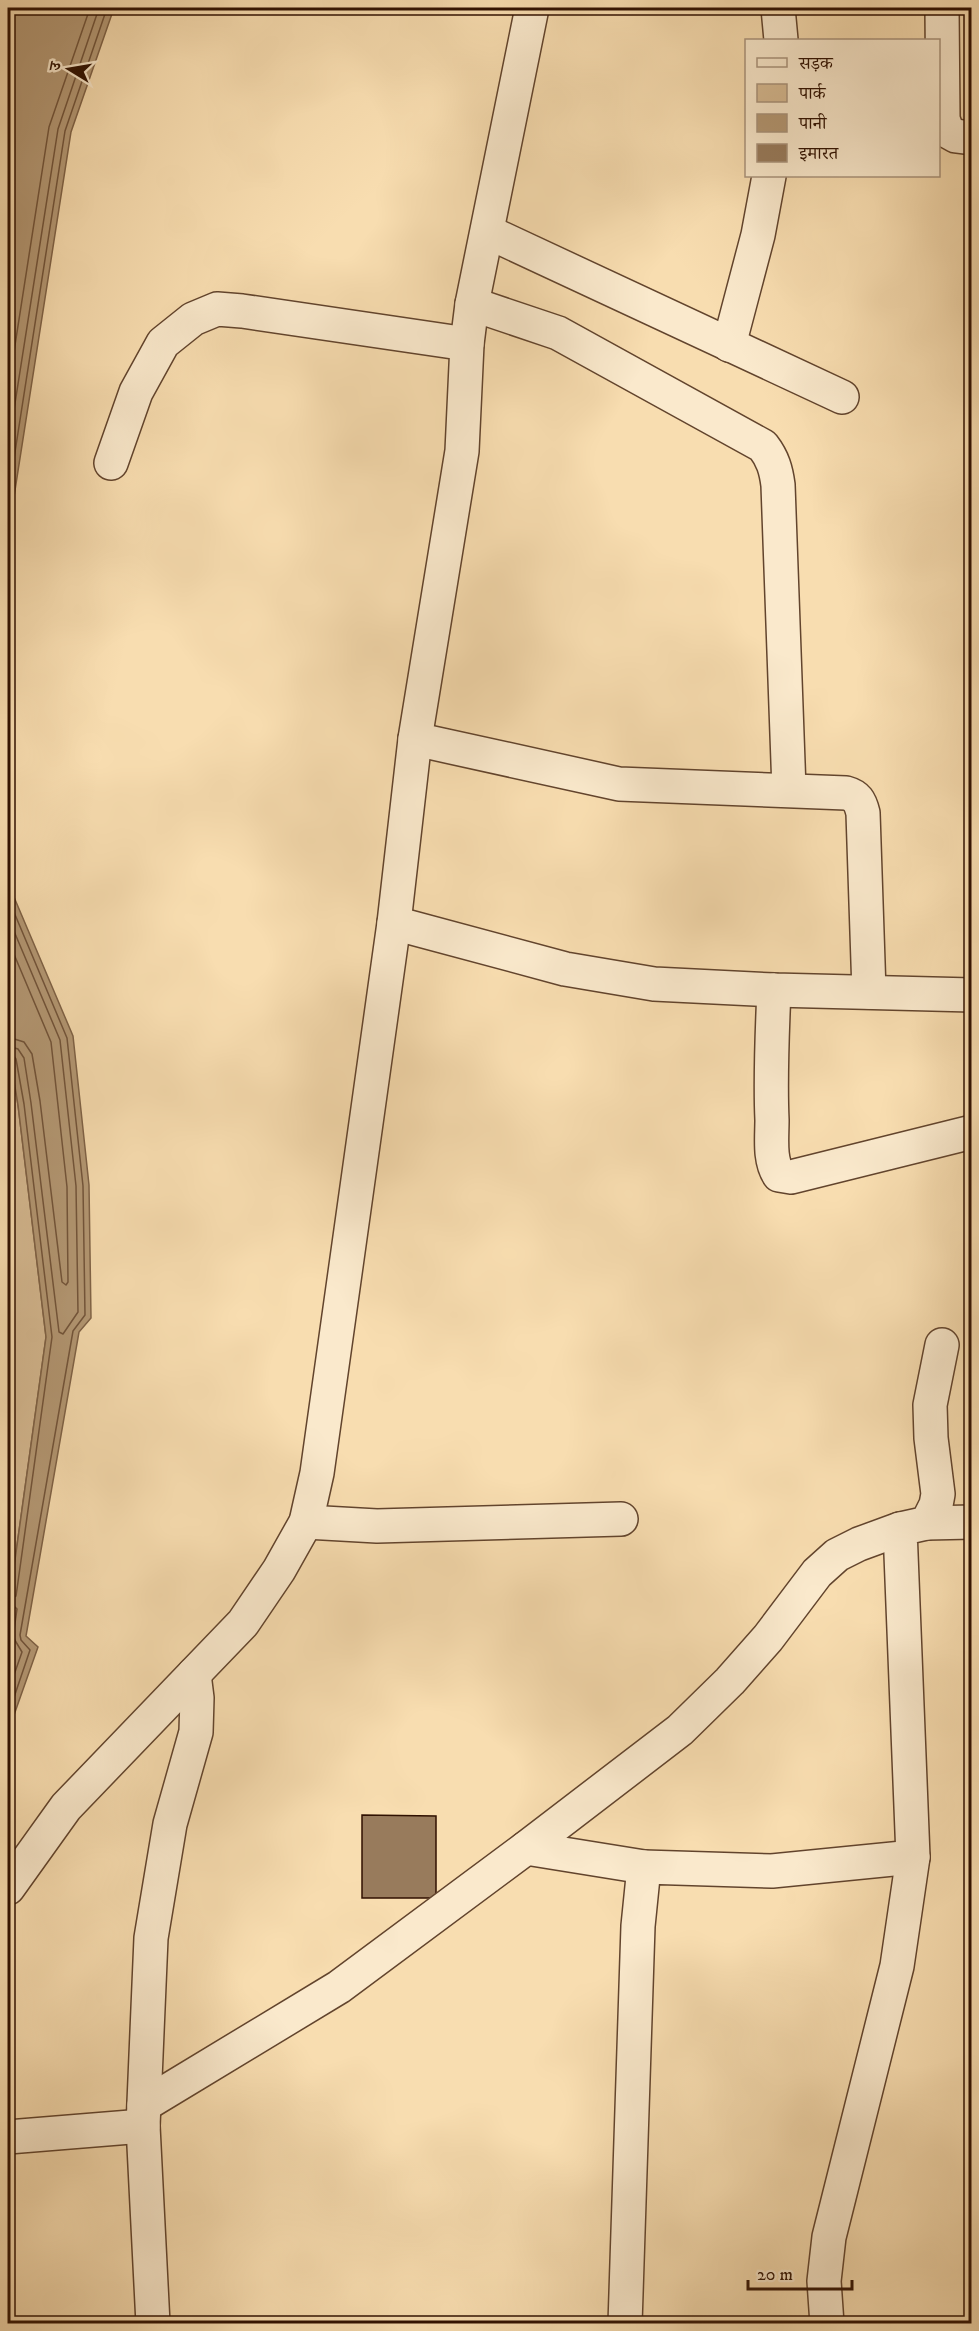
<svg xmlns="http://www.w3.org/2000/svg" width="979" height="2331" viewBox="0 0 979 2331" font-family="'IM FELL DW Pica','Noto Serif Devanagari',serif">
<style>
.green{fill:#d6ba92;stroke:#83664a;stroke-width:1.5}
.water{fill:#b49874;stroke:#7f6246;stroke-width:1.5}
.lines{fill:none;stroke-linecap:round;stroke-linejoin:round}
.shore{stroke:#72543a;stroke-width:1.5}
.building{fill:#987b5c;stroke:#301101;stroke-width:1.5}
.minor-casing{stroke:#62442d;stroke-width:36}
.minor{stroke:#fae9cc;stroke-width:33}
</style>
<rect width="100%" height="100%" fill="#f8ddb0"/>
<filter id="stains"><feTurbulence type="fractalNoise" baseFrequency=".00333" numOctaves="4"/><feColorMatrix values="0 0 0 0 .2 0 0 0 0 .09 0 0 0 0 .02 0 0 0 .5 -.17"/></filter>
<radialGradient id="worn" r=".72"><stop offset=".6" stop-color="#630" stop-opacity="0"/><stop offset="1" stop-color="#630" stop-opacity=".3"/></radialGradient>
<!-- green -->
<polygon class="green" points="8,1044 18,1105 46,1337 8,1610"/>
<!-- water -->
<g class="water">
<polygon points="8,8 114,8 71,132 8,535"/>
<polygon points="8,883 73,1036 89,1185 91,1318 79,1332 26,1636 38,1647 8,1732 8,1610 46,1337 18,1105 8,1044"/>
</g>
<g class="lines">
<!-- shore -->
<g class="shore">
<polyline points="8,390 49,127 90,8"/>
<polyline points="8,448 58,129 99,8"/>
<polyline points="8,497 65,131 107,8"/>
<polyline points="8,898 67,1038 83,1186 85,1315 73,1331 20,1635 21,1640 30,1650 8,1715"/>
<polyline points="8,917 60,1040 76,1186 78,1312 63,1334 59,1332 31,1103 24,1058 18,1049 8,1046"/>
<polyline points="8,940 51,1042 67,1187 68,1282 66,1285 62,1282 40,1101 32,1054 24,1042 8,1037"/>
<polyline points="8,1054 13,1055 16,1059 24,1104 52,1337 18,1582 16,1596 8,1600"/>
<polyline points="8,1607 15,1607 17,1609 13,1637 22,1652 8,1692"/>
</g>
</g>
<!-- building -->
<polygon class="building" points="362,1815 436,1816 436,1898 362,1898"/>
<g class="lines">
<!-- minor casing -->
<g class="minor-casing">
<g id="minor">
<polyline points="778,8 781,40"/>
<polyline points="942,8 943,119 947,131 956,136 972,138"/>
<polyline points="488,232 842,397"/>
<path d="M472 304 558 333 763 446C773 459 776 470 778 485L789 790"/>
<polyline points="729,345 758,235 769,176"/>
<polyline points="111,463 136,392 163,343 193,319 217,309 242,311 467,344"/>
<path d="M415 739 619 784 846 793C857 796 860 801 863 813L869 992"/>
<polyline points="394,923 565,969 654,984 774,990 972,995"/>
<path d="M774 990C772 1034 770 1077 772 1120 772 1138 769 1160 779 1175L791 1177 972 1132"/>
<polyline points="306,1522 377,1526 621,1519"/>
<polyline points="927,1523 972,1522"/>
<polyline points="526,1848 644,1867"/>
<polyline points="8,1888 66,1807 243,1623 279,1570 306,1522 317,1473 394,923 415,739 462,451 467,344 472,304 532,8"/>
<polyline points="144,2105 339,1987 526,1848 680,1730 730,1681 768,1638 817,1573 837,1555 859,1544 900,1529"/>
<polyline points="8,2137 143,2126"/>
<polyline points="153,2324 143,2126 151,1938 170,1824 196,1732 197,1698 194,1674"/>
<polyline points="625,2324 638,1926 644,1867 772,1871 913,1857"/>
<polyline points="827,2324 824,2281 829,2237 897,1966 913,1857 900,1529 927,1523 936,1505 938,1494 931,1438 930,1405 942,1345"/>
</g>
</g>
<!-- minor -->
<use href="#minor" class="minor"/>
</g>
<!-- margin -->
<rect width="979" height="2331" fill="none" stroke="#f8ddb0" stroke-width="30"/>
<rect x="9" y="9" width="961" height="2313" fill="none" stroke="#301101" stroke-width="3"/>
<rect x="15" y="15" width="949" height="2301" fill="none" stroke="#301101" stroke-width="1.5"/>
<!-- legend -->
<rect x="745" y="39" width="195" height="138" fill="#fae9cc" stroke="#a9937b" stroke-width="1.5"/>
<rect x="757" y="58" width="30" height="9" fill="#fae9cc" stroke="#a9937b" stroke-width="1.5"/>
<text x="799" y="69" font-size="18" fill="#301101">सड़क</text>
<rect x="757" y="84" width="30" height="18" fill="#d6ba92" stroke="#a9937b" stroke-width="1.5"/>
<text x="799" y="99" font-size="18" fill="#301101">पार्क</text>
<rect x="757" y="114" width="30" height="18" fill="#b49874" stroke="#a9937b" stroke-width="1.5"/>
<text x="799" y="129" font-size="18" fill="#301101">पानी</text>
<rect x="757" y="144" width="30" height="18" fill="#987b5c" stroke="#a9937b" stroke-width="1.5"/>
<text x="799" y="159" font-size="18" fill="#301101">इमारत</text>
<!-- north arrow -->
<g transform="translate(69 69) rotate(281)" stroke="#fae9cc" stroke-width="4.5" paint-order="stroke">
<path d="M0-4.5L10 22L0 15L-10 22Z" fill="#301101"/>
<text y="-9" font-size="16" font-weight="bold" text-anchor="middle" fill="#301101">उ</text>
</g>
<!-- scale -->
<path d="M748 2280v9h104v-9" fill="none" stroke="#301101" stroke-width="3"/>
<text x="757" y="2280" font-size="18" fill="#301101" stroke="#fae9cc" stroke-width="4.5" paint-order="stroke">20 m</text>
<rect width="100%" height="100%" filter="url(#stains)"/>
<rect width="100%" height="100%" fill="url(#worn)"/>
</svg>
